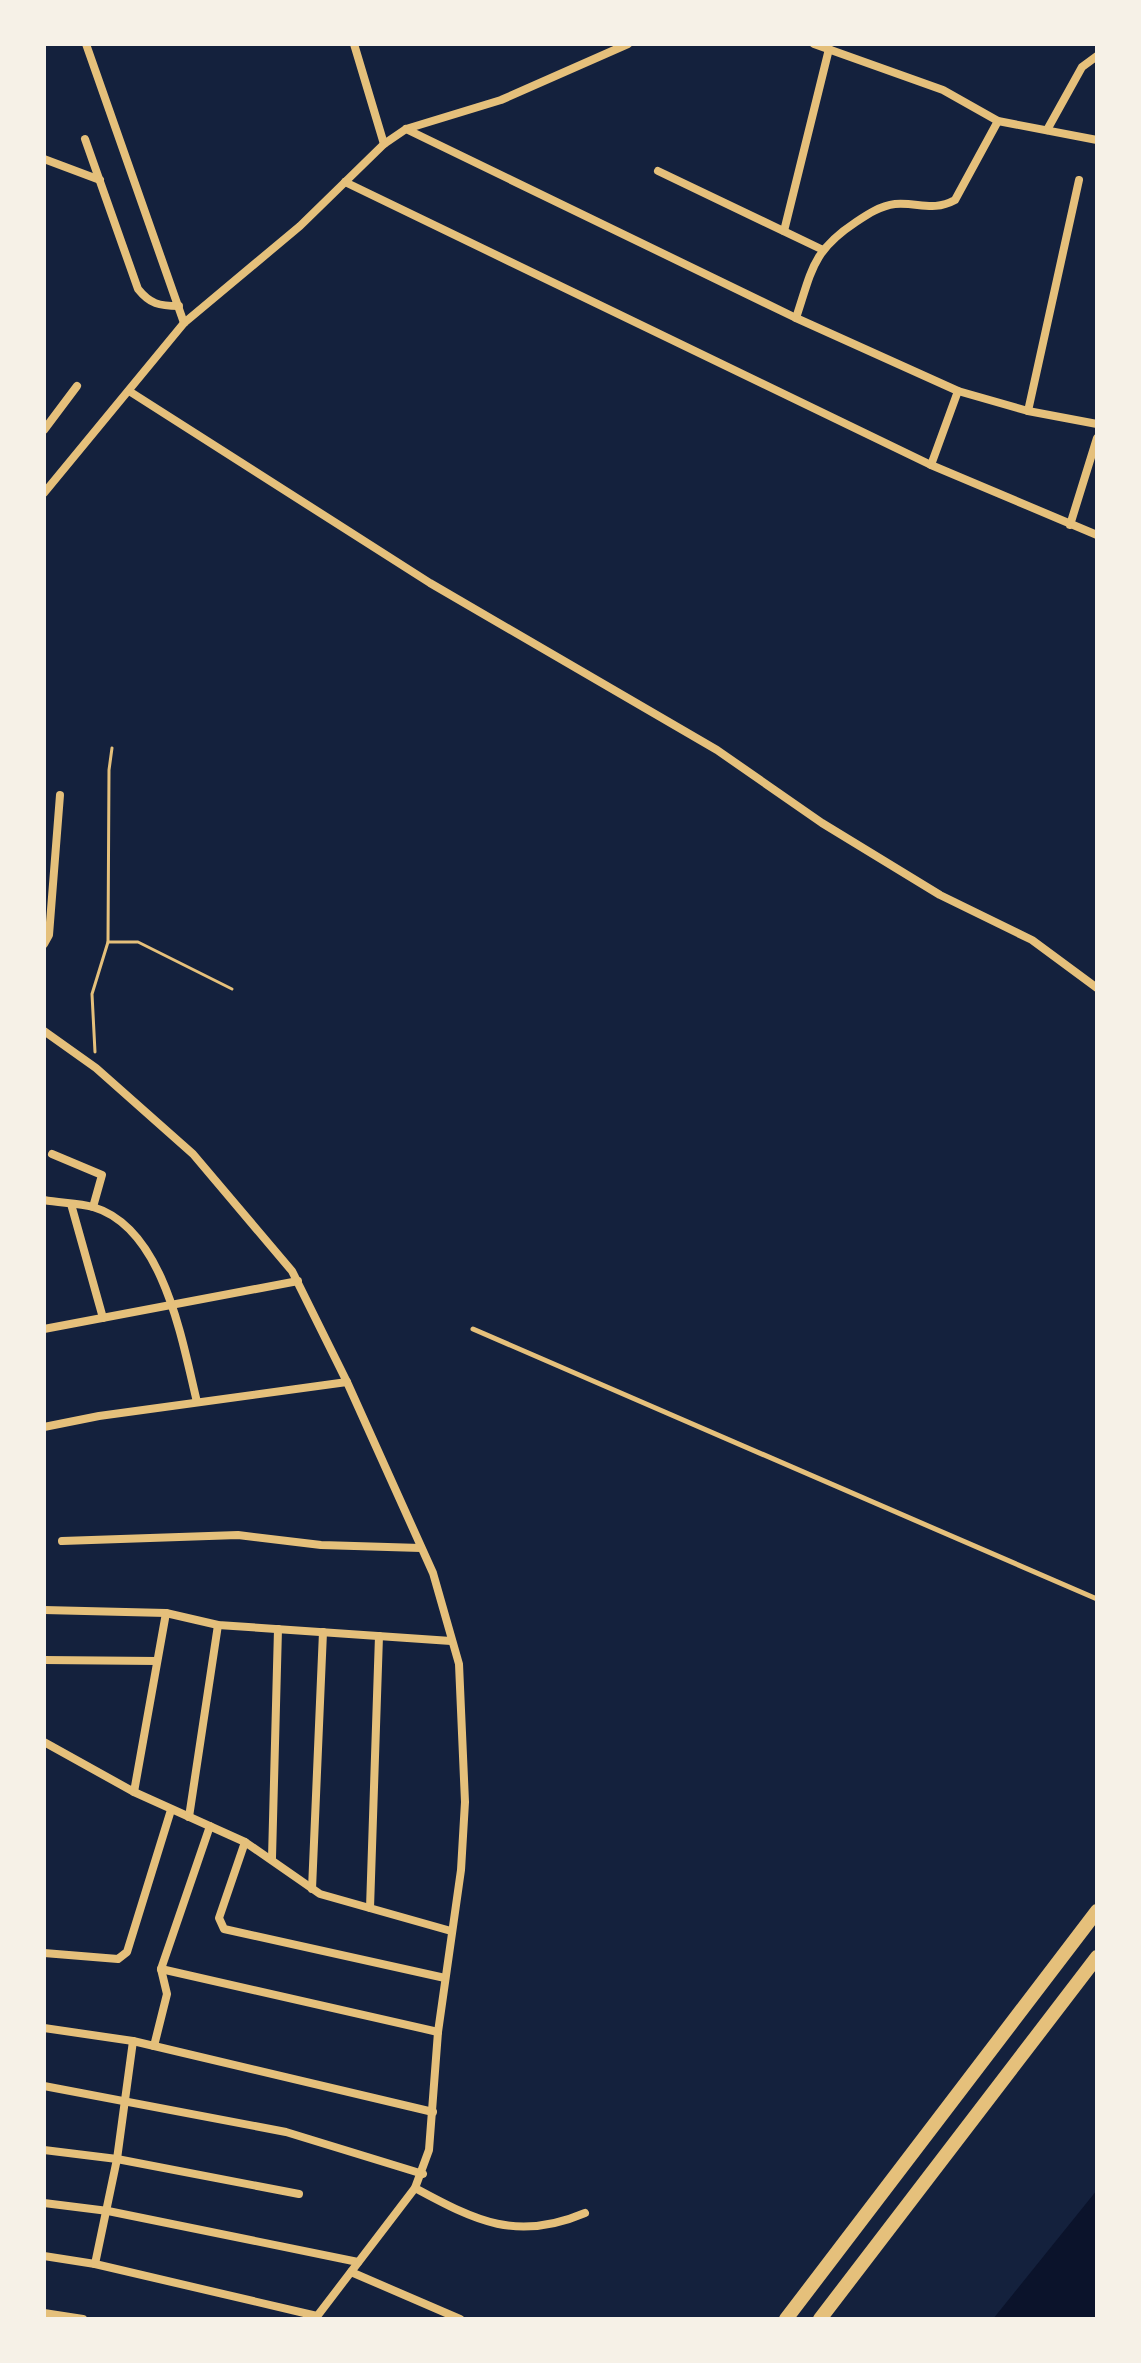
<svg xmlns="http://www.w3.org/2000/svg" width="1141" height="2363" viewBox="0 0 1141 2363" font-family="Montserrat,sans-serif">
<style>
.water{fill:#0b132b}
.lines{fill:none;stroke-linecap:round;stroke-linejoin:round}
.path{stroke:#e5c07b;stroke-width:3}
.service{stroke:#e5c07b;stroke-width:5}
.minor{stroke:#e5c07b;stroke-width:8}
.primary{stroke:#e5c07b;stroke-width:14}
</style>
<rect width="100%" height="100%" fill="#14213d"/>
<!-- water -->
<polygon class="water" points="1097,2190 1097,2319 993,2319"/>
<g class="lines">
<!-- path -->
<g class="path">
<polyline points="108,942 138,942 232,989"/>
<polyline points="95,1052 92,994 108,942 109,770 112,748"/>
</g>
<!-- service -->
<polyline class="service" points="473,1329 1097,1599"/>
<!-- minor -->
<g class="minor">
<polyline points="86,44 184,323"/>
<polyline points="354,44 384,144"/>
<polyline points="814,44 943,90 998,121 1097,140"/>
<polyline points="406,129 796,318 958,391 1028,411 1097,424"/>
<polyline points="1047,130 1082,67 1097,56"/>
<path d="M85 139 138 289C150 304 159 306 179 306"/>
<polyline points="44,159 100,180"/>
<polyline points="658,171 821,249"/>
<polyline points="345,182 931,465 1097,535"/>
<polyline points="784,231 829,49"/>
<path d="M796 318C812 270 812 251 856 222 868 214 880 206 895 204 918 202 933 212 955 200L998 121"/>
<polyline points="129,391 430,583 717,750 822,823 940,895 1032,940 1097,988"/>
<polyline points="1028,411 1079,180"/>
<polyline points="44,430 77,386"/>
<polyline points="931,465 958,391"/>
<polyline points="44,493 184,323 300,226 384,144 406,129 501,100 628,44"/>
<polyline points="1070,525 1097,438"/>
<polyline points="44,944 49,935 60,795"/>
<polyline points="44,1031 96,1068 193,1154 292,1271 347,1382 433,1573 459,1664 465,1802 461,1870 438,2032 429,2150 415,2188 315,2319"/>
<polyline points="52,1154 102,1175 93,1207"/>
<path d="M44 1200C60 1203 78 1203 93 1207 164 1228 182 1341 197 1402"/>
<polyline points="71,1204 103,1318"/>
<polyline points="44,1329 298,1281"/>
<polyline points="44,1427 99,1416 347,1382"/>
<polyline points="62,1541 238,1535 321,1545 421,1548"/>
<polyline points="44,1610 166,1613 218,1625 451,1641"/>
<polyline points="44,1660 157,1661"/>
<polyline points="44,1742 134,1792 245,1842 320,1894 451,1931"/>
<polyline points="134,1792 166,1613"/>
<polyline points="189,1817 218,1625"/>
<polyline points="245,1842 219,1918 224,1929 445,1978"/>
<polyline points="272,1858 278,1629"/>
<polyline points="312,1889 323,1632"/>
<polyline points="370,1908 379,1636"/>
<polyline points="44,1953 118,1959 127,1952 171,1810"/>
<polyline points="161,1969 438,2032"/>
<polyline points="44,2028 133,2041 433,2112"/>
<polyline points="154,2046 167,1994 161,1969 210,1826"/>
<polyline points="44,2086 286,2132 423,2174"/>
<polyline points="44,2150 117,2159 299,2194"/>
<path d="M415 2188C476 2221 517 2242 585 2213"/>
<polyline points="44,2203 108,2211 358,2262"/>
<polyline points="44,2256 95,2264 317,2316"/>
<polyline points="95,2264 117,2159 133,2041"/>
<polyline points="351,2272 460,2319"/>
<polyline points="44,2313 83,2319"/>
</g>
<!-- primary -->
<g class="primary">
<polyline points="786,2319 1097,1911"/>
<polyline points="820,2319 1097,1957"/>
</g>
</g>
<!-- border -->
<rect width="1141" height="2363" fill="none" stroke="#f6f1e7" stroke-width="92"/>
</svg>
